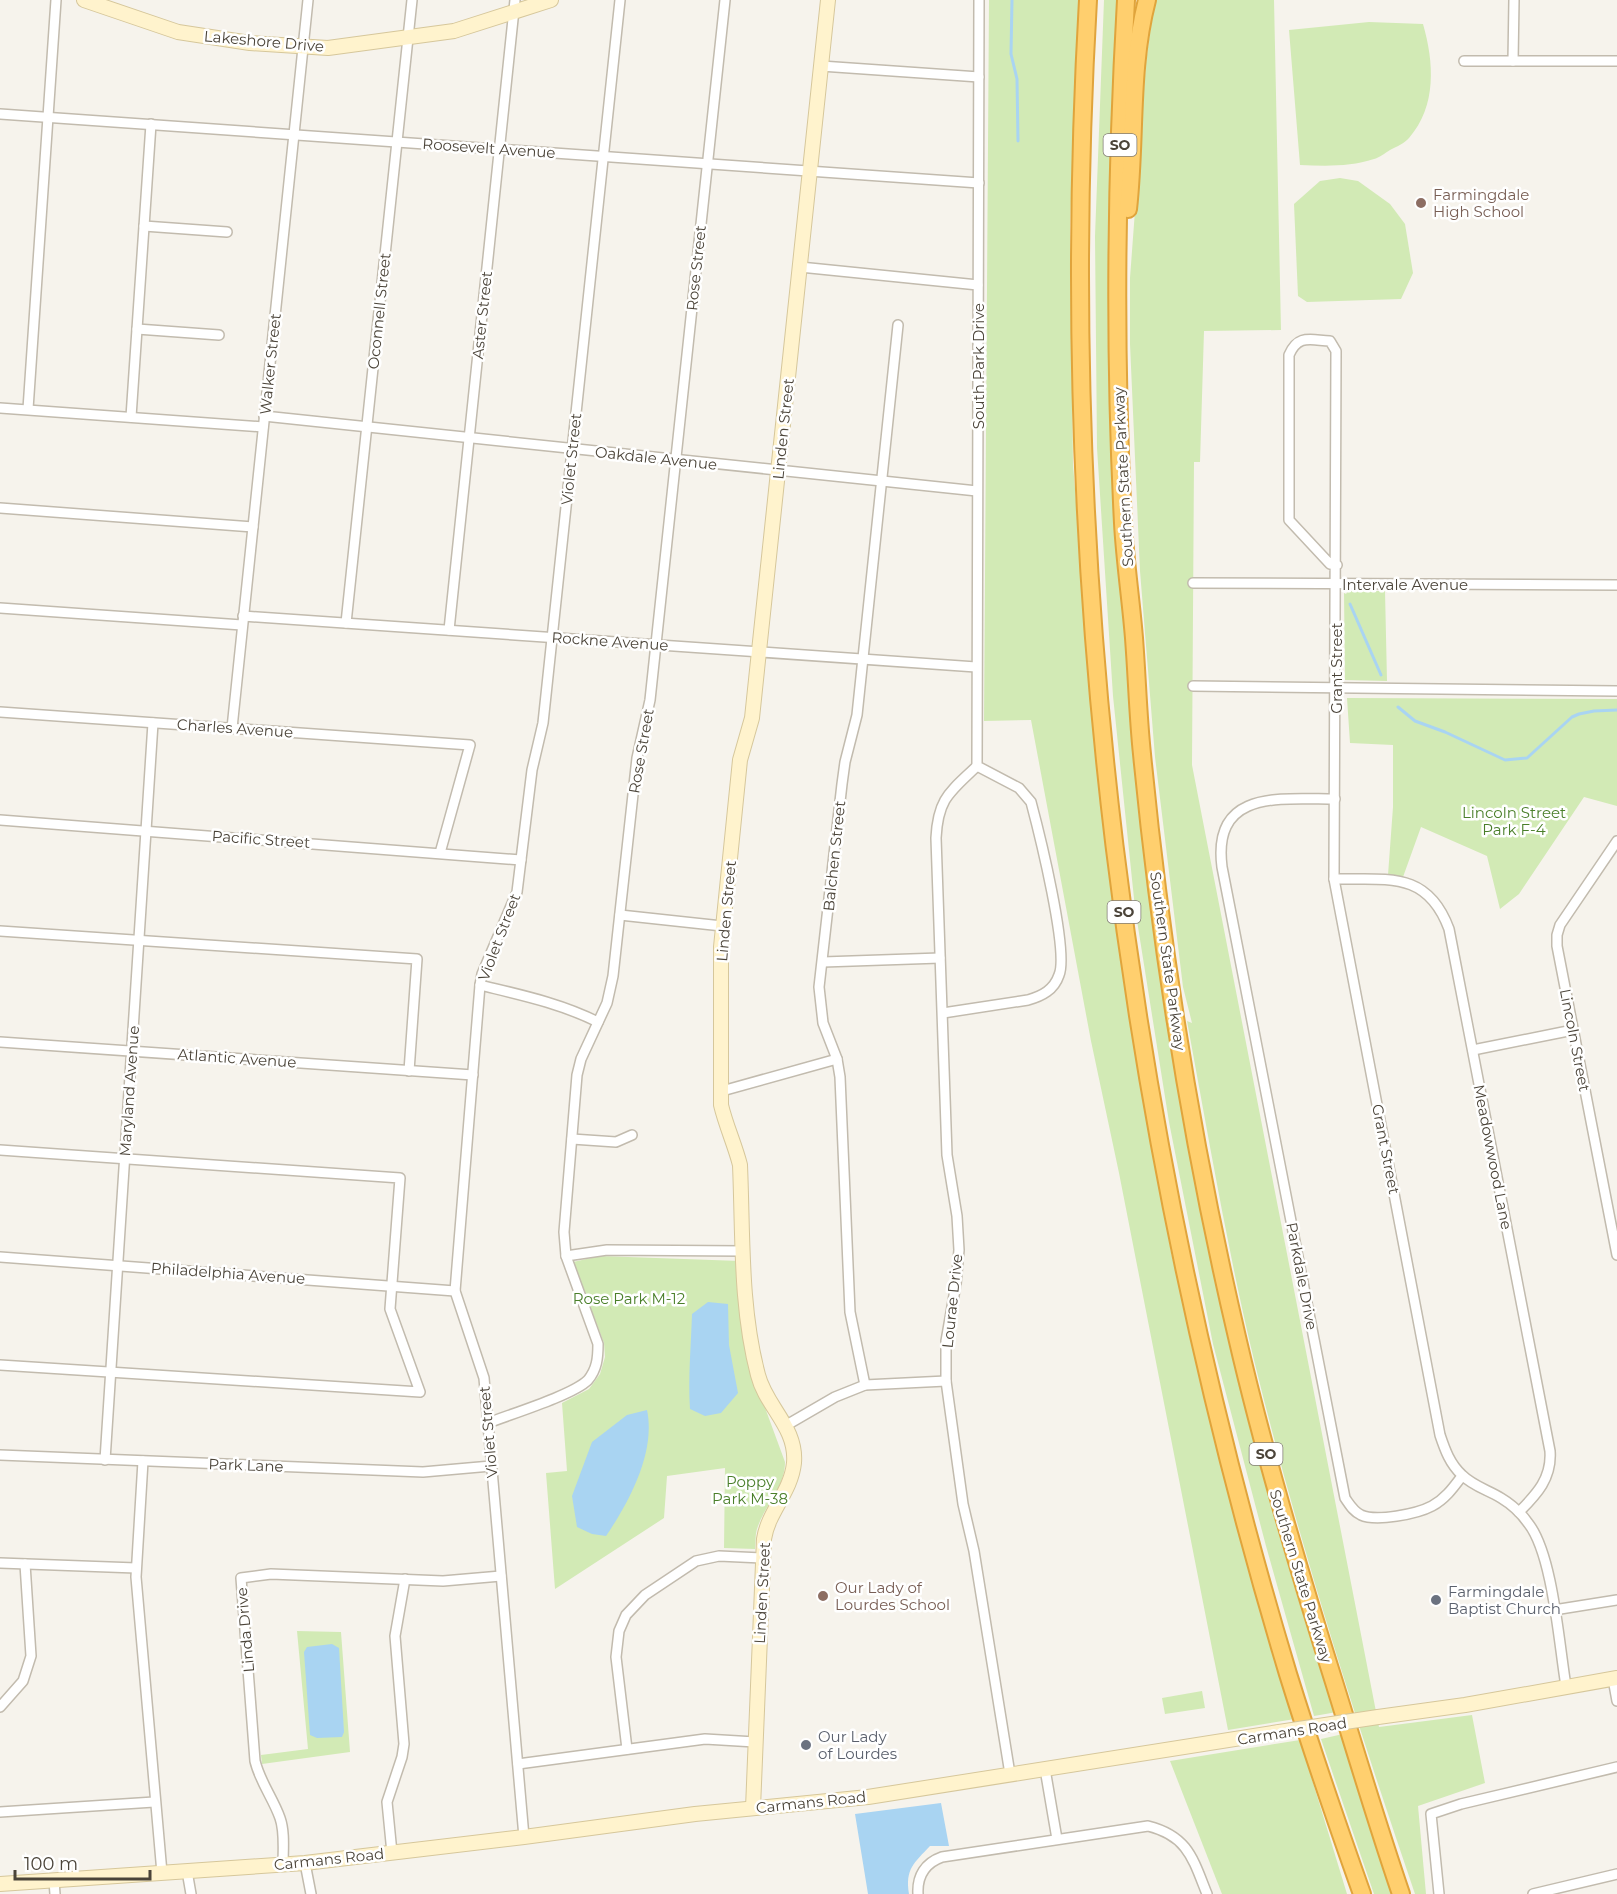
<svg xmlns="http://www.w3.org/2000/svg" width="1617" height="1894" viewBox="0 0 1617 1894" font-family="Montserrat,sans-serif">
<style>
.green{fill:#d2eab5}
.water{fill:#a9d4f2}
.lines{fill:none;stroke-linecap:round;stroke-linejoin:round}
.stream{stroke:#a9d4f2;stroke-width:3}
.street-casing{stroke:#c2bbae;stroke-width:12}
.secondary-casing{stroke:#d6c79b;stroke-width:16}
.highway-casing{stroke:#e0a43c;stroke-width:20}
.street{stroke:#fff;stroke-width:9}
.secondary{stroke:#fff3cd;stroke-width:14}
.highway{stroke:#ffcf6e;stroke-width:16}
.secondary-bridge-casing{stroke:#d6c79b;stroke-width:16;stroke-linecap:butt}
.secondary-bridge{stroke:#fff3cd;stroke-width:14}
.education-dot{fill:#8d6e63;stroke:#fff;stroke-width:2}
.worship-dot{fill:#6b7280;stroke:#fff;stroke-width:2}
.labels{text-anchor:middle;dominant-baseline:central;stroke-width:5;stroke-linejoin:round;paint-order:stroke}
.shield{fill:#fff;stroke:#817c74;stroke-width:1.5}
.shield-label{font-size:14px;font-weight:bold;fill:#4b4439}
.street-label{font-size:15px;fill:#4b4439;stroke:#fff}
.education-label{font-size:15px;fill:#785e54;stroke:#fff;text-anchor:start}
.park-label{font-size:15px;fill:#4a7f2a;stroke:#fff}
.worship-label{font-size:15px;fill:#5b616d;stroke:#fff;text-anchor:start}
</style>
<rect width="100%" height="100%" fill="#f6f3ec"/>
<!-- green -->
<g class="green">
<polygon points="989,0 1079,0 1070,227 1073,464 1094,727 1109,862 1128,993 1171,1252 1239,1533 1295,1719 1228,1730 1119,1173 1091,1041 1031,720 984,721"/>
<polygon points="1104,0 1121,0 1114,212 1138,780 1229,1324 1264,1479 1337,1712 1314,1716 1266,1546 1213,1344 1169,1122 1135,908 1113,696 1097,448 1095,236"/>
<path d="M1154 0H1274L1281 330 1204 331 1200 462H1194L1192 765 1379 1727 1472 1715 1485 1783 1418 1806 1426 1894H1415C1355 1718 1298 1540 1254 1360 1227 1248 1208 1134 1187 1021L1192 1023 1183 987 1155 757 1140 571 1130 344V278L1146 63Z"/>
<path d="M1369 22 1423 24C1434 62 1437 106 1409 138 1405 143 1396 147 1390 150 1385 153 1379 158 1374 159 1350 167 1325 166 1300 165L1289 30Z"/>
<polygon points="1340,178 1358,181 1390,204 1405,224 1413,273 1401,299 1307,302 1298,296 1294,204 1320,181"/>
<polygon points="1348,591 1385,591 1387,681 1345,680 1344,593 1346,594"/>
<polygon points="1347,698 1617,699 1617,806 1584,797 1519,894 1500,909 1487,856 1421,827 1403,877 1388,875 1393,807 1393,745 1350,743"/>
<path d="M600 1256 740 1261 746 1356 785 1462C785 1488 764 1506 757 1529 755 1535 756 1542 755 1549L724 1548 725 1468 667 1476 664 1518 555 1589 546 1473 567 1471 562 1403 589 1389 600 1374 605 1357 604 1343 573 1262Z"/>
<polygon points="297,1631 341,1632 350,1752 262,1764 261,1755 308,1749"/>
<polygon points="1202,1691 1205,1708 1165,1714 1162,1698"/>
<polygon points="1343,1734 1392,1894 1374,1894 1321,1739"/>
<polygon points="1300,1740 1347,1894 1222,1894 1170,1761"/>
</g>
<!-- water -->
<g class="water">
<path d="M708 1302 728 1304 729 1345 738 1393 721 1413 705 1416 690 1409C688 1377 691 1346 692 1314Z"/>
<path d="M647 1410C656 1452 629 1502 606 1536L592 1534 577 1527 572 1496 592 1442 627 1415Z"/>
<polygon points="332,1644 339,1648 344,1732 342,1737 317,1738 310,1735 304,1652 307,1647"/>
<path d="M941 1803 949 1846H930C914 1863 905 1869 909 1894H868L855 1814Z"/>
</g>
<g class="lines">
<!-- stream -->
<g class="stream">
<polyline points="1012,0 1011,54 1017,79 1018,141"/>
<polyline points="1350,604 1381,675"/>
<polyline points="1398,707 1415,721 1445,732 1505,760 1527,758 1572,717 1579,714 1594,711 1617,710"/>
</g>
<!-- street casing -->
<g class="street-casing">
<g id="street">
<polyline points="1464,61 1617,61"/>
<polyline points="1513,61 1514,0"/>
<polyline points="821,66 979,77"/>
<polyline points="0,114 979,183"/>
<polyline points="144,226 227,232"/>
<polyline points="800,267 978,285"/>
<polyline points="137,329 219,335"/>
<polyline points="0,408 263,427"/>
<polyline points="28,409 56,0"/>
<polyline points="264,416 977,491"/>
<polyline points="131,417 151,124"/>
<polyline points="0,508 253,527"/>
<path d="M1337 565 1330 564 1289 520V355C1298 334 1310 340 1330 341L1336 351 1334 879 1440 1435C1445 1450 1450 1464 1462 1475 1473 1486 1488 1490 1501 1498 1511 1504 1521 1513 1528 1523 1553 1554 1559 1645 1566 1686"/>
<polyline points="1193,583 1617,585"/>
<polyline points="0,608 242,625"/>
<polyline points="243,616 976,667"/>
<polyline points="346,623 412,0"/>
<polyline points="449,630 515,0"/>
<polyline points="1193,686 1617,691"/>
<polyline points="0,712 470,745 440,853"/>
<polyline points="232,728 308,0"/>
<path d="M977 766C950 792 938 798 936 838L947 1155 957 1216 959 1250 956 1284 946 1341V1381L963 1504 974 1551 1010 1774"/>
<path d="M1335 799C1281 799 1212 789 1222 867L1345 1498C1350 1505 1353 1511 1361 1515 1376 1522 1417 1514 1432 1506 1445 1499 1453 1488 1462 1476"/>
<polyline points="0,820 521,860"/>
<polyline points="1617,841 1560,925 1557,935 1557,946 1617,1255"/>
<path d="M1334 879C1387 880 1427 870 1449 929L1550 1451C1552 1478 1537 1494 1519 1512"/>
<polyline points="620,915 722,926"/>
<polyline points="0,931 417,959 409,1071"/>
<polyline points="823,962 940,958"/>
<path d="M480 985C521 995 560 1003 598 1022"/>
<path d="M943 1013 1028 1000C1042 996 1054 990 1059 975 1069 952 1039 832 1031 802L1019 788 977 766 979 0"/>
<polyline points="0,1042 473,1075"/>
<polyline points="1473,1050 1573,1030"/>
<polyline points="722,1091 837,1059"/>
<polyline points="572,1139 616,1142 632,1135"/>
<polyline points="0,1150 400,1178 390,1309 420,1392 0,1365"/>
<polyline points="566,1256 607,1250 743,1251"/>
<polyline points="0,1257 455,1291"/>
<polyline points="865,1385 850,1312 840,1077 837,1059 823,1023 819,987 842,784 845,762 857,715 898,325"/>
<path d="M488 1423C511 1414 573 1395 588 1380 597 1369 598 1358 598 1344L566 1256 564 1232 577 1075 581 1059 607 1003 613 976 637 758 650 700 725 0"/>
<polyline points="785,1426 835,1397 865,1385 946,1381"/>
<polyline points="0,1455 423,1472 491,1466"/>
<polyline points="105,1460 153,723"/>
<polyline points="143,1461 136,1577 162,1873"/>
<polyline points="0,1563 136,1568"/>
<polyline points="1554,1610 1617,1600"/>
<polyline points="1613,1679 1617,1701"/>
<polyline points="0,1707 23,1681 31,1656 25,1564"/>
<polyline points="627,1749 616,1657 619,1631 626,1615 645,1595 696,1561 719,1556 762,1558"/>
<polyline points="518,1764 705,1739 755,1742"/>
<polyline points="1045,1769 1057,1839"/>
<polyline points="0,1812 154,1802"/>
<polyline points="524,1837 484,1378 455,1291 480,985 482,974 517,892 532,770 543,723 620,0"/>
<polyline points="392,1853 387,1802 402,1757 404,1744 395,1636 405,1579"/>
<polyline points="305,1863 311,1894"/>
<path d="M283 1865C283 1850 285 1832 280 1818 273 1798 260 1782 255 1761L241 1578 271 1574 443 1581 501 1576"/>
<polyline points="187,1871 191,1894"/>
<polyline points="54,1881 55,1894"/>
<path d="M918 1894C917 1876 925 1863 942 1857L1148 1826C1188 1836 1193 1859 1207 1894"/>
<polyline points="1439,1894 1431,1814 1461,1804 1617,1767"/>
<polyline points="1533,1894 1617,1874"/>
</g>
</g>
<!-- secondary casing -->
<g class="secondary-casing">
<g id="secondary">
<polyline points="84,0 178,32 250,43 328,48 454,31 551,0"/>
<polyline points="1378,1717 1465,1705 1617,1678"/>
<path d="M753 1808 764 1539C768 1512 791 1492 794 1463 797 1427 766 1407 758 1375 740 1307 743 1235 740 1165 735 1145 726 1126 721 1105V947L740 760 752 718 759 651 828 0"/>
<polyline points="0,1884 305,1863 524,1837 695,1814 868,1797 1279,1732"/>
</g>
</g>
<!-- highway casing -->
<g class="highway-casing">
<g id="highway">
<path d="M1088 0C1055 564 1125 1133 1288 1674 1311 1748 1336 1821 1362 1894"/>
<path d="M1126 0C1116 174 1114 349 1123 523 1125 561 1131 600 1134 638 1137 677 1138 716 1142 754 1161 950 1192 1145 1237 1337 1264 1454 1298 1568 1334 1682 1356 1753 1377 1824 1401 1894"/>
<path d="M1128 209C1136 139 1129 69 1147 0"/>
</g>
</g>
<!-- street -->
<use href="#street" class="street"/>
<!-- secondary -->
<use href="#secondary" class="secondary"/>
<!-- highway -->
<use href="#highway" class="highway"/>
<!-- secondary-bridge casing -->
<g class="secondary-bridge-casing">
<polyline id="secondary-bridge" points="1279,1732 1378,1717"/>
</g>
<!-- secondary-bridge -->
<use href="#secondary-bridge" class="secondary-bridge"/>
</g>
<!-- markers -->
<g class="education-dot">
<circle cx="1421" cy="203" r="6"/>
<circle cx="823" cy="1596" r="6"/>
</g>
<g class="worship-dot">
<circle cx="1436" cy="1600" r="6"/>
<circle cx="806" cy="1745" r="6"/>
</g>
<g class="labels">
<!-- shield labels -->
<g class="shield">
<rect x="1103.5" y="134" width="33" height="22" rx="4.5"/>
<rect x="1107.5" y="901" width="33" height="22" rx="4.5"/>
<rect x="1249.5" y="1443" width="33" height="22" rx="4.5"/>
</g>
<g class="shield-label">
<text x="1120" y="145">SO</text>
<text x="1124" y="912">SO</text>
<text x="1266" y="1454">SO</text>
</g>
<!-- street labels -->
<g class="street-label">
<text transform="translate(264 41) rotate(5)">Lakeshore Drive</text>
<text transform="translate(489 148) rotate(4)">Roosevelt Avenue</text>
<text transform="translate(696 268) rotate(-84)">Rose Street</text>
<text transform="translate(379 311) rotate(-84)">Oconnell Street</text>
<text transform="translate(482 315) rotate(-84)">Aster Street</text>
<text transform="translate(270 364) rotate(-84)">Walker Street</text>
<text transform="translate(978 366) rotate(-90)">South Park Drive</text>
<text transform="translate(783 429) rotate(-84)">Linden Street</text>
<text transform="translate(656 458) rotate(6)">Oakdale Avenue</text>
<text transform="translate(571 459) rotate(-84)">Violet Street</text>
<text transform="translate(1123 477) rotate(-93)">Southern State Parkway</text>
<text x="1405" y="584">Intervale Avenue</text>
<text transform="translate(610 641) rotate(4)">Rockne Avenue</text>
<text transform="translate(1336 668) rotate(-90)">Grant Street</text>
<text transform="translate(235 728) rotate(4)">Charles Avenue</text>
<text transform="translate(641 751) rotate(-80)">Rose Street</text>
<text transform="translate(261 839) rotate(4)">Pacific Street</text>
<text transform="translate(834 856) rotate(-84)">Balchen Street</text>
<text transform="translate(726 911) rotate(-85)">Linden Street</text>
<text transform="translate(499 937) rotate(-69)">Violet Street</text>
<text transform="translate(1168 961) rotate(82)">Southern State Parkway</text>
<text transform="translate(1575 1040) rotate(79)">Lincoln Street</text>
<text transform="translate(237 1058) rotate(4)">Atlantic Avenue</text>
<text transform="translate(129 1091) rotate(-86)">Maryland Avenue</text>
<text transform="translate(1386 1149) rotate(79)">Grant Street</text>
<text transform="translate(1493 1157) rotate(79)">Meadowwood Lane</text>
<text transform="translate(228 1273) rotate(4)">Philadelphia Avenue</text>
<text transform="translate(1302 1276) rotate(79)">Parkdale Drive</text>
<text transform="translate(952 1301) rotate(-84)">Lourae Drive</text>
<text transform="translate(488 1432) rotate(-95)">Violet Street</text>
<text transform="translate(246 1465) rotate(2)">Park Lane</text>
<text transform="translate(1301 1576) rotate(73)">Southern State Parkway</text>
<text transform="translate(762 1593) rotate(-87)">Linden Street</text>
<text transform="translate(245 1630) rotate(-95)">Linda Drive</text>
<text transform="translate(1292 1731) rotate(-9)">Carmans Road</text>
<text transform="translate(811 1802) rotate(-6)">Carmans Road</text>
<text transform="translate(329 1859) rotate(-6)">Carmans Road</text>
</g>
<!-- education labels -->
<g class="education-label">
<text x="1433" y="194">Farmingdale<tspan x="1433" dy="17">High School</tspan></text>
<text x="835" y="1587">Our Lady of<tspan x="835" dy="17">Lourdes School</tspan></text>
</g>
<!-- park labels -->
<g class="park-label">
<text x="1514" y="812">Lincoln Street<tspan x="1514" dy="17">Park F-4</tspan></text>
<text x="629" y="1298">Rose Park M-12</text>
<text x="750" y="1481">Poppy<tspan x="750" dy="17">Park M-38</tspan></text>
</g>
<!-- worship labels -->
<g class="worship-label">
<text x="1448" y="1591">Farmingdale<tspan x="1448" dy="17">Baptist Church</tspan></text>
<text x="818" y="1736">Our Lady<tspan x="818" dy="17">of Lourdes</tspan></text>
</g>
</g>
<!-- scale -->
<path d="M15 1870v9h135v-9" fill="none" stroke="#4b4439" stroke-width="3"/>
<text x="24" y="1870" font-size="18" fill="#4b4439" stroke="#ffffff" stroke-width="4.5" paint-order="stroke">100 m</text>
</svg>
